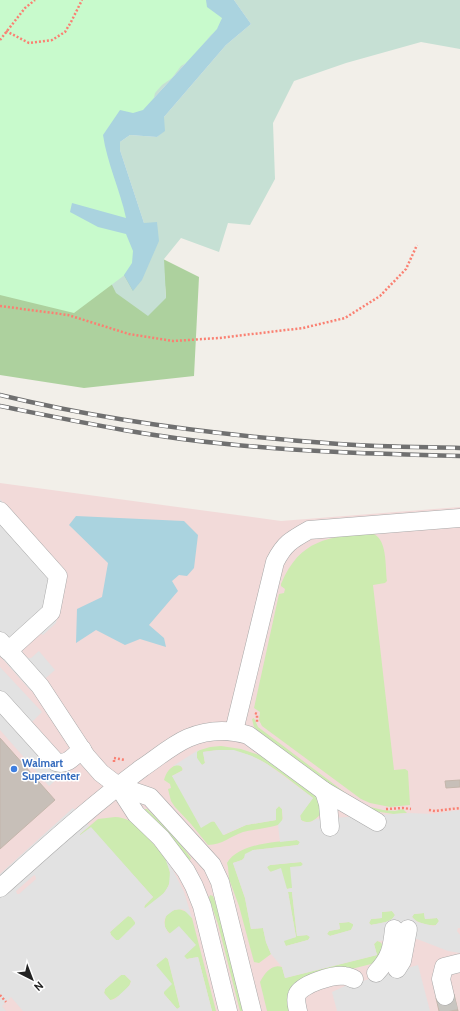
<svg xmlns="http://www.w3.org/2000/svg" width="460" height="1011" viewBox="0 0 460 1011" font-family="Cabin,sans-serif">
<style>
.commercial{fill:#f2dad9}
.grass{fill:#cdebb0}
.forest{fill:#add19e}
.wetland{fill:#c6e0d4}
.park{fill:#c8facc}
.parking{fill:#e2e2e2;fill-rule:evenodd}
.water{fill:#aad3df}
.building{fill:#c7bfb8;stroke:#c4b6ab}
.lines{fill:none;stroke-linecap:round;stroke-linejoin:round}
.minor-tunnel{stroke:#c8c6c1;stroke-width:18;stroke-dasharray:18 9;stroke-linecap:butt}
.minor-casing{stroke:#a9a9a9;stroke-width:19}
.path{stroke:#fa8072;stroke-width:2.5;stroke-dasharray:2 2;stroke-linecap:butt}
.minor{stroke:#fff;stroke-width:18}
.rail-casing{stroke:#707070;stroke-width:4.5}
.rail{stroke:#fff;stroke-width:3;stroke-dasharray:9;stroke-linecap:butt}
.shop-dot{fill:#3f7fe0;stroke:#fff;stroke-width:1.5}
.labels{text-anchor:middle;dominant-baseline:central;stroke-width:3;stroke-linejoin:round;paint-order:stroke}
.shop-label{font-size:11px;font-weight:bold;fill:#366cbe;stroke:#fff;text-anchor:start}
</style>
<rect width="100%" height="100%" fill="#f2efe9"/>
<!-- commercial -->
<polygon class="commercial" points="0,483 281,521 460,507 460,1011 0,1011"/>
<!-- grass -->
<g class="grass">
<path d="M371 533C388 537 385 567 387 581L385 583 373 585 394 770 405 769 408 771 410 805 390 807 370 803 361 799 262 726 259 720 260 712 254 708 279 594 284 593 285 589 281 586V584C300 539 328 537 371 533Z"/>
<polygon points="254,718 258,727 347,794 366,806 383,810 395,811 403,809 407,813 394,814 373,811 345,796 259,732 254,727 252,719"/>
<path d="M221 746 241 749 262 756 319 798 323 810C318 818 311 826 301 820L300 815 313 798C277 771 251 743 203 752L205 763 203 765C197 764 196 756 197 751L210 747Z"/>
<path d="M176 765 181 766 183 770 172 776 211 821 215 822 224 835 246 825 276 820V809L279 806 282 809C282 814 284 820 280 824 276 827 250 830 243 832 231 836 222 845 208 845L191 824 175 807 171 801 168 789 171 788 170 784 164 780C166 773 169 768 176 765Z"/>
<polygon points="145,809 147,809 172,833 191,858 190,860 187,861 144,811"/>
<path d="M115 817C120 817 126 819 130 821 138 826 161 851 166 860 169 866 172 877 169 884 166 894 154 903 146 909L144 908 145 905 153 897 91 828 82 835H79L98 819Z"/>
<path d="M297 840 300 842 298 845 253 850 242 860 233 863 245 898 251 929 263 928 266 942 271 954 259 963 254 962 239 906 229 879 228 867 227 863C239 843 276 842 297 840Z"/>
<polygon points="301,862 303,864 292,888 287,889 268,869 267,867 270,865"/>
<polygon points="288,892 292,892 297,936 307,935 310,937 308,940 286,946 284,945 284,940 296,937"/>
<polygon points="210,895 213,896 222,922 245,1011 240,1011 218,924 209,898"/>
<path d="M179 909 187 912 192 918 216 1011H212L198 957 187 959H185L184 956 195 945C184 940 161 935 165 920 166 913 172 910 179 909Z"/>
<path d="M392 911 395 915C392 923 379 923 371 925L369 923 371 919 382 918V912Z"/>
<path d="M424 913 425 919 437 918 439 921 436 925C430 926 416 923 412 917L414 914Z"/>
<polygon points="128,916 131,917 135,922 136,924 119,940 116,940 111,935 110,932"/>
<polygon points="349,922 353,924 353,926 351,930 330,936 327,934 329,931 340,929 339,923"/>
<path d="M377 941 380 942 383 945 379 962 308 980 291 1011H267L260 982C264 974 272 963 282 967L285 978 377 955 374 944Z"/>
<polygon points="165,957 168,959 180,1007 177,1009 164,994 156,965"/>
<path d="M121 975H125L131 981C130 988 117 999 110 1000L104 993 105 989Z"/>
</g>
<!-- forest -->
<polygon class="forest" points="0,202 166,298 163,259 199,277 194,376 84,388 0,375"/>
<!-- wetland -->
<polygon class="wetland" points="234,0 460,0 460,49 421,42 346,63 294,81 273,123 275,179 250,225 228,223 219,252 181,238 164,259 166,298 148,316 116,293 93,246 0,136 217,29 143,110 113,121 124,275 133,291 144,223 120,150 120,142 130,135 157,137 164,131 164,117 226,45 251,24"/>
<!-- park -->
<polygon class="park" points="0,0 216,0 225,5 219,30 211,35 191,60 181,66 172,78 162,85 155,93 152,107 108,135 138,265 74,313 0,295"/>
<!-- parking -->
<g class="parking">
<polygon points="0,499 67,573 56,623 43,635 40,633 22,649 23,653 28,658 31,658 39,651 55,670 31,691 0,656"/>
<polygon points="0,667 42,712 32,722 72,766 49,786 0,730"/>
<path d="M200 749 197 752V758L202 765 205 763 203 752 218 750H234L252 756 267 764 313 798 300 816 301 820 304 822H311L316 819 409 813 433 814 460 810V928H458L457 931 460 935V953L448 951 417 939 377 941 374 944 377 955 285 978 282 967 271 954 266 942 263 928 251 929 245 898 233 863 242 860 244 858 245 854 253 850 298 845 300 842 297 840 280 842 278 825 283 819 282 809 279 806 276 809V820L246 825 223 835 214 821 211 822 201 828 172 776 182 771 183 768 179 765 173 766ZM301 862 303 864 301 866 290 867 292 888 287 889 281 868 270 872 268 869 267 867 270 865ZM288 892H292L297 936 307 935 310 937 308 940 286 946 284 941 296 937ZM392 911 395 915 392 919 386 922 371 925 369 923 371 919 382 918V912ZM424 913 425 919 437 918 439 921 436 925 433 926 417 922 412 917 414 914ZM349 922 353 924V926L351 930 330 936 327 934 329 931 340 929 339 923Z"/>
<path d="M73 808 89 826 80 834V835L91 827 153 897 145 905 144 907 145 908 164 893 169 885 170 872 165 858 173 870 184 892 192 918 183 909 174 910 166 916 164 921 165 927 169 934 179 926 196 945 184 956 187 959 198 957 212 1011H23L11 997 2 1006 6 1011H0V874ZM35 875 36 879 19 894H17L16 891 33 876ZM128 916 131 917 135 922V924L119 940H116L111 935 110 932ZM166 957 168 959 180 1007 177 1009 164 994V992L172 984 156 965ZM121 975H125L131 981 130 985 114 1000H110L104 993 105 989Z"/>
<polygon points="418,965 430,1011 337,1011 332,992 345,986"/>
</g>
<!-- water -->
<g class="water">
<path d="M206 0H234L251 24 226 45 164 117 165 131 157 137 130 135 120 142V150L144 223 157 222 159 241 142 280 133 291 124 275 132 263 133 251 126 234 98 227 70 212 72 203 126 218C120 190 107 163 103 135L120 110 133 113 143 110 217 29 222 18 207 7Z"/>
<polygon points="76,516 184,521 198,535 194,568 187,576 179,575 172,581 178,591 149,625 164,638 166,647 140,639 125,645 96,630 76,643 77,609 102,597 108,563 69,525"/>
</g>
<!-- building -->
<g class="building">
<polygon points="0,738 55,800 0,849"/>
<polygon points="460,780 460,787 446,788 445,781"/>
<polygon points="454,994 458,1011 439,1011 436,998"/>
</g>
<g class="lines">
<!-- minor-tunnel -->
<polyline class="minor-tunnel" points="445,996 449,1011"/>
<!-- minor casing -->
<g class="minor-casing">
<g id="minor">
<polyline points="0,511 58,576 51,612 8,651"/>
<polyline points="0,641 40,686 86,756 101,773 118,786 150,797 212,865 220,882 252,1011"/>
<path d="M0 700 56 762C67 766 74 756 82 749"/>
<path d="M234 731 275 562C284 544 291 540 309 530L460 518"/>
<polyline points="118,786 136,814 161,838 186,871 194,886 202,906 228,1011"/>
<polyline points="324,791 328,804 330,827"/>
<path d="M0 888C46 847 92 805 142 768 157 758 172 745 188 738 207 730 228 729 248 735L324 791 377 822"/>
<polyline points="397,969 402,961 408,929"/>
<path d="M376 973C390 958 392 949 394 929"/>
<polyline points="445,996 441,979 444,967 460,963"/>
<path d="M298 1011C297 1006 295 1000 297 995 301 984 334 974 345 976 348 976 351 978 354 979"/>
</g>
</g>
<!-- path -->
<g class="path">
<polyline points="6,31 29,43 52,40 65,32 71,22 82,0"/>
<polyline points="0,40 25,8 35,0"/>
<polyline points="0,306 68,315 129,334 173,341 219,338 303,328 345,318 380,296 406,269 417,245"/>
<polyline points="255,713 257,714 257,722"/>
<polyline points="114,762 114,758 125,760"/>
<polyline points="386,809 403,808 411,809"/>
<polyline points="429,810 435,811 460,808"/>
<polyline points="0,995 6,1002"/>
</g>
<!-- minor -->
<use href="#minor" class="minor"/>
<!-- rail casing -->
<g class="rail-casing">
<g id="rail">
<path d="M0 395C111 422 225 436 339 444 379 447 420 447 460 448"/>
<path d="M0 406C75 421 150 437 227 444 304 452 382 454 460 456"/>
</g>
</g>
<!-- rail -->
<use href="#rail" class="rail"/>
</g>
<!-- markers -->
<circle class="shop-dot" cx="14" cy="769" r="4"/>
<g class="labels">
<!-- shop labels -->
<g class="shop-label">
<text x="22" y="763">Walmart<tspan x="22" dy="13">Supercenter</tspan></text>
</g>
</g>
<!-- north arrow -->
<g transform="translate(32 979) rotate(138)" stroke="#ffffff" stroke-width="3" paint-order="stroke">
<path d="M0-3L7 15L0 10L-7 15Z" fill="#222222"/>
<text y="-6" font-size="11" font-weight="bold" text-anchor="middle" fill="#222222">N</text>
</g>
</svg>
